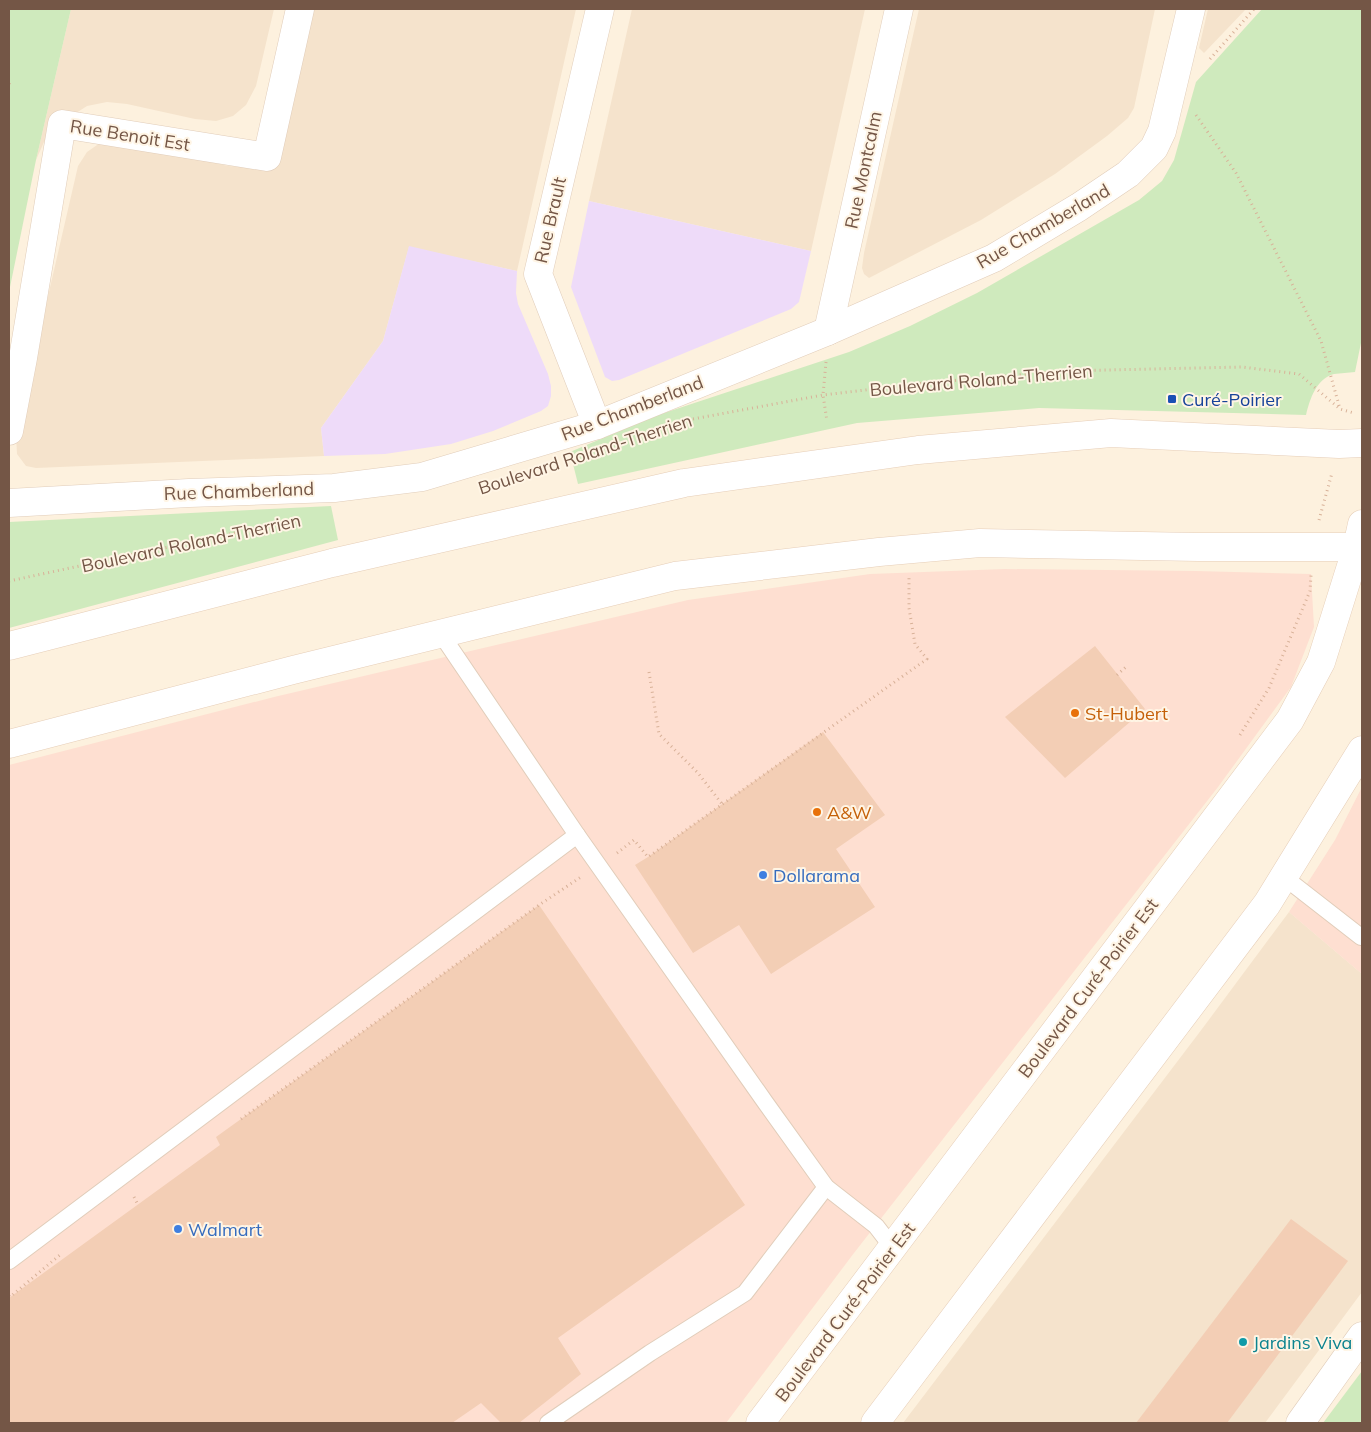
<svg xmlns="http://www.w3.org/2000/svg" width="1371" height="1432" viewBox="0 0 1371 1432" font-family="Mulish,sans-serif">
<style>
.residential{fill:#f5e3cc}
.commercial{fill:#fedfd1}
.education{fill:#eedbf9}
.green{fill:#cfeabd}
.building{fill:#f3ceb5}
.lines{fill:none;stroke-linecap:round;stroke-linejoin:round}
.lane-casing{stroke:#e1cdba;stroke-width:18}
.street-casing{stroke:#e1cdba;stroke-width:29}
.secondary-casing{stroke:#e6ceb8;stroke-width:29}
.path{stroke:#d8b198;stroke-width:3;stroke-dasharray:1 4;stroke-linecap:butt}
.lane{stroke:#fff;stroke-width:16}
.street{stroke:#fff;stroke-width:28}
.secondary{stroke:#fff;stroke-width:28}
.transit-dot{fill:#1a4fb4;stroke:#fff5e5;stroke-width:2}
.food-dot{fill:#e8710a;stroke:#fff5e5;stroke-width:2}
.shop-dot{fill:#3f7fe0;stroke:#fff5e5;stroke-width:2}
.culture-dot{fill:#0f9aa8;stroke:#fff5e5;stroke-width:2}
.labels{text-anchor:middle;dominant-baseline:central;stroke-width:4;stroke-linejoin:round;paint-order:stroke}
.street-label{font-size:18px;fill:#745646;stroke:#fff5e5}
.transit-label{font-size:18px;fill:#164399;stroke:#fff5e5;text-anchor:start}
.food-label{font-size:18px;fill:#c56008;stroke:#fff5e5;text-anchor:start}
.shop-label{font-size:18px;fill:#366cbe;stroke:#fff5e5;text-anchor:start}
.culture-label{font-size:18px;fill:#0d838f;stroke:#fff5e5;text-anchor:start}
</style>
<rect width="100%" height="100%" fill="#fdf1de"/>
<!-- residential -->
<g class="residential">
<polygon points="71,9 274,9 256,86 246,105 233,116 216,121 195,119 127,104 107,102 87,106 59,124 44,142 36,160"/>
<polygon points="313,9 576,9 517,271 409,247 383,341 321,428 324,456 36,468 26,466 17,454 16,435 78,166 87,152 100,143 148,147 228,166 243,167 260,162"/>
<polygon points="632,9 865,9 811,251 589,201"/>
<polygon points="919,9 1155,9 1134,108 1128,118 1107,136 1055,174 981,220 869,278 864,274 862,268 864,253"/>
<polygon points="1208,9 1246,9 1204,53 1199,48"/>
<polygon points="1289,912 1362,974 1362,1292 1265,1423 903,1423 1202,1029"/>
</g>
<!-- commercial -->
<g class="commercial">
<polygon points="1005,569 1196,571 1311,574 1314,627 1291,687 1218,787 854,1253 726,1423 9,1423 9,765 274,697 688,600 870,574"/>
<polygon points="1362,787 1362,974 1289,912 1335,840"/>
</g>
<!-- education -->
<g class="education">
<polygon points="589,201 811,251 799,302 791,309 619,380 612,381 605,377 571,287"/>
<polygon points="409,246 517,271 516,293 518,304 548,374 551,386 551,396 548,406 541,411 493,431 451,444 385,454 324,456 321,428 383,341"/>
</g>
<!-- green -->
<g class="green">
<polygon points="9,9 71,9 36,160 9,292"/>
<path d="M1262 9H1362V338L1355 372C1348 373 1341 373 1334 374 1316 379 1310 399 1306 415L1039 408 857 423 578 484 570 452 655 416 849 352 910 326 977 293 1139 200 1162 181 1174 160 1196 82Z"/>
<polygon points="331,506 338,540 9,628 9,522"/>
<polygon points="1362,1371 1362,1423 1323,1423"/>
</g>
<!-- building -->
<g class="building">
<polygon points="1095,646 1145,709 1065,778 1005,717"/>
<polygon points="823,732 885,815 836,849 875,907 771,974 739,925 693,953 635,865 648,857"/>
<polygon points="539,905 745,1205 558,1338 581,1374 519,1423 501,1423 481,1403 452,1423 9,1423 9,1298 220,1145 216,1137"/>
<polygon points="1291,1219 1348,1261 1227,1423 1136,1423"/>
</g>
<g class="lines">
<!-- lane casing -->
<g class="lane-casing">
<g id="lane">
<polyline points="441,634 577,835 765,1102 826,1187 876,1226 893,1248"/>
<polyline points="1284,877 1361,937 1362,935"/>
<polyline points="9,1261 577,835"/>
<polyline points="548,1423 650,1353 745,1293 826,1187"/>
</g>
</g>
<!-- street casing -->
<g class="street-casing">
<g id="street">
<polyline points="828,331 899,9"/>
<polyline points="597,425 538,274 600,9"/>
<polyline points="9,431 23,358 62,124 267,157 300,9"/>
<polyline points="9,503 189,493 334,488 422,477 597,425 828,331 994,258 1079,207 1128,174 1154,148 1162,131 1191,9"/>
<polyline points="1300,1423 1362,1336"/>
</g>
</g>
<!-- secondary casing -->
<g class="secondary-casing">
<g id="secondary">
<polyline points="9,646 332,563 684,483 918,450 1111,433 1339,444 1362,443"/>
<polyline points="9,744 293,670 675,576 879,552 980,543 1198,547 1362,547"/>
<polyline points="760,1423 1290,720 1321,662 1357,547 1362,524"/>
<polyline points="875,1423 1267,904 1362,750"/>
</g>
</g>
<!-- path -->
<g class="path">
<polyline points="1210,59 1254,9"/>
<polyline points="9,79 10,79 9,86"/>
<polyline points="1196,115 1236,173 1321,341 1340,409"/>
<polyline points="826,362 823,395 827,421"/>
<polyline points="693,419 823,395 925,383 1063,371 1242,367 1299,374 1340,409 1354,413"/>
<polyline points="1319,520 1332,473"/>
<polyline points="9,581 296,520"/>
<polyline points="649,672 659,734 698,773 722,804"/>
<polyline points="1117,675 1127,666"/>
<polyline points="1240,735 1269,688 1310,591 1311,575"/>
<polyline points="617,853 634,840 648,857 927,659 915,644 909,608 909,578"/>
<polyline points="241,1119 539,905 581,877"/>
<polyline points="134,1197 138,1205"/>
<polyline points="9,1296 10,1297 61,1254"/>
</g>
<!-- lane -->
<use href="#lane" class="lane"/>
<!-- street -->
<use href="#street" class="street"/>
<!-- secondary -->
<use href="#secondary" class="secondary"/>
</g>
<!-- markers -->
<rect class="transit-dot" x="1167" y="394" width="10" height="10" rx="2.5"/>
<g class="food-dot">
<circle cx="1075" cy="713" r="5"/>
<circle cx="817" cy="812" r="5"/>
</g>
<g class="shop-dot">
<circle cx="763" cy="875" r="5"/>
<circle cx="178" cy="1229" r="5"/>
</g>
<circle class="culture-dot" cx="1243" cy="1342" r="5"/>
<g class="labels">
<!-- street labels -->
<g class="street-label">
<text transform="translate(130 135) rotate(9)">Rue Benoit Est</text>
<text transform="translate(863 170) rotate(-78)">Rue Montcalm</text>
<text transform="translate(550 220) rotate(-77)">Rue Brault</text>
<text transform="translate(1043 226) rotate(-30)">Rue Chamberland</text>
<text transform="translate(981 380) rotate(-5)">Boulevard Roland-Therrien</text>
<text transform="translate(632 408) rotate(-21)">Rue Chamberland</text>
<text transform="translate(585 454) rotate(-18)">Boulevard Roland-Therrien</text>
<text transform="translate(239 491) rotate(-2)">Rue Chamberland</text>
<text transform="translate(191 543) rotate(-12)">Boulevard Roland-Therrien</text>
<text transform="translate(1088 988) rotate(-53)">Boulevard Curé-Poirier Est</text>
<text transform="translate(845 1312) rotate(-53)">Boulevard Curé-Poirier Est</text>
</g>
<!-- transit labels -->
<g class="transit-label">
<text x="1182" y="399">Curé-Poirier</text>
</g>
<!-- food labels -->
<g class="food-label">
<text x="1085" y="713">St-Hubert</text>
<text x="827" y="812">A&amp;W</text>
</g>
<!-- shop labels -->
<g class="shop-label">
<text x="773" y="875">Dollarama</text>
<text x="188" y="1229">Walmart</text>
</g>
<!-- culture labels -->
<g class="culture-label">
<text x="1253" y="1342">Jardins Viva</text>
</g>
</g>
<!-- border -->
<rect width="1371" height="1432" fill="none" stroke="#745646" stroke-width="20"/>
</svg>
